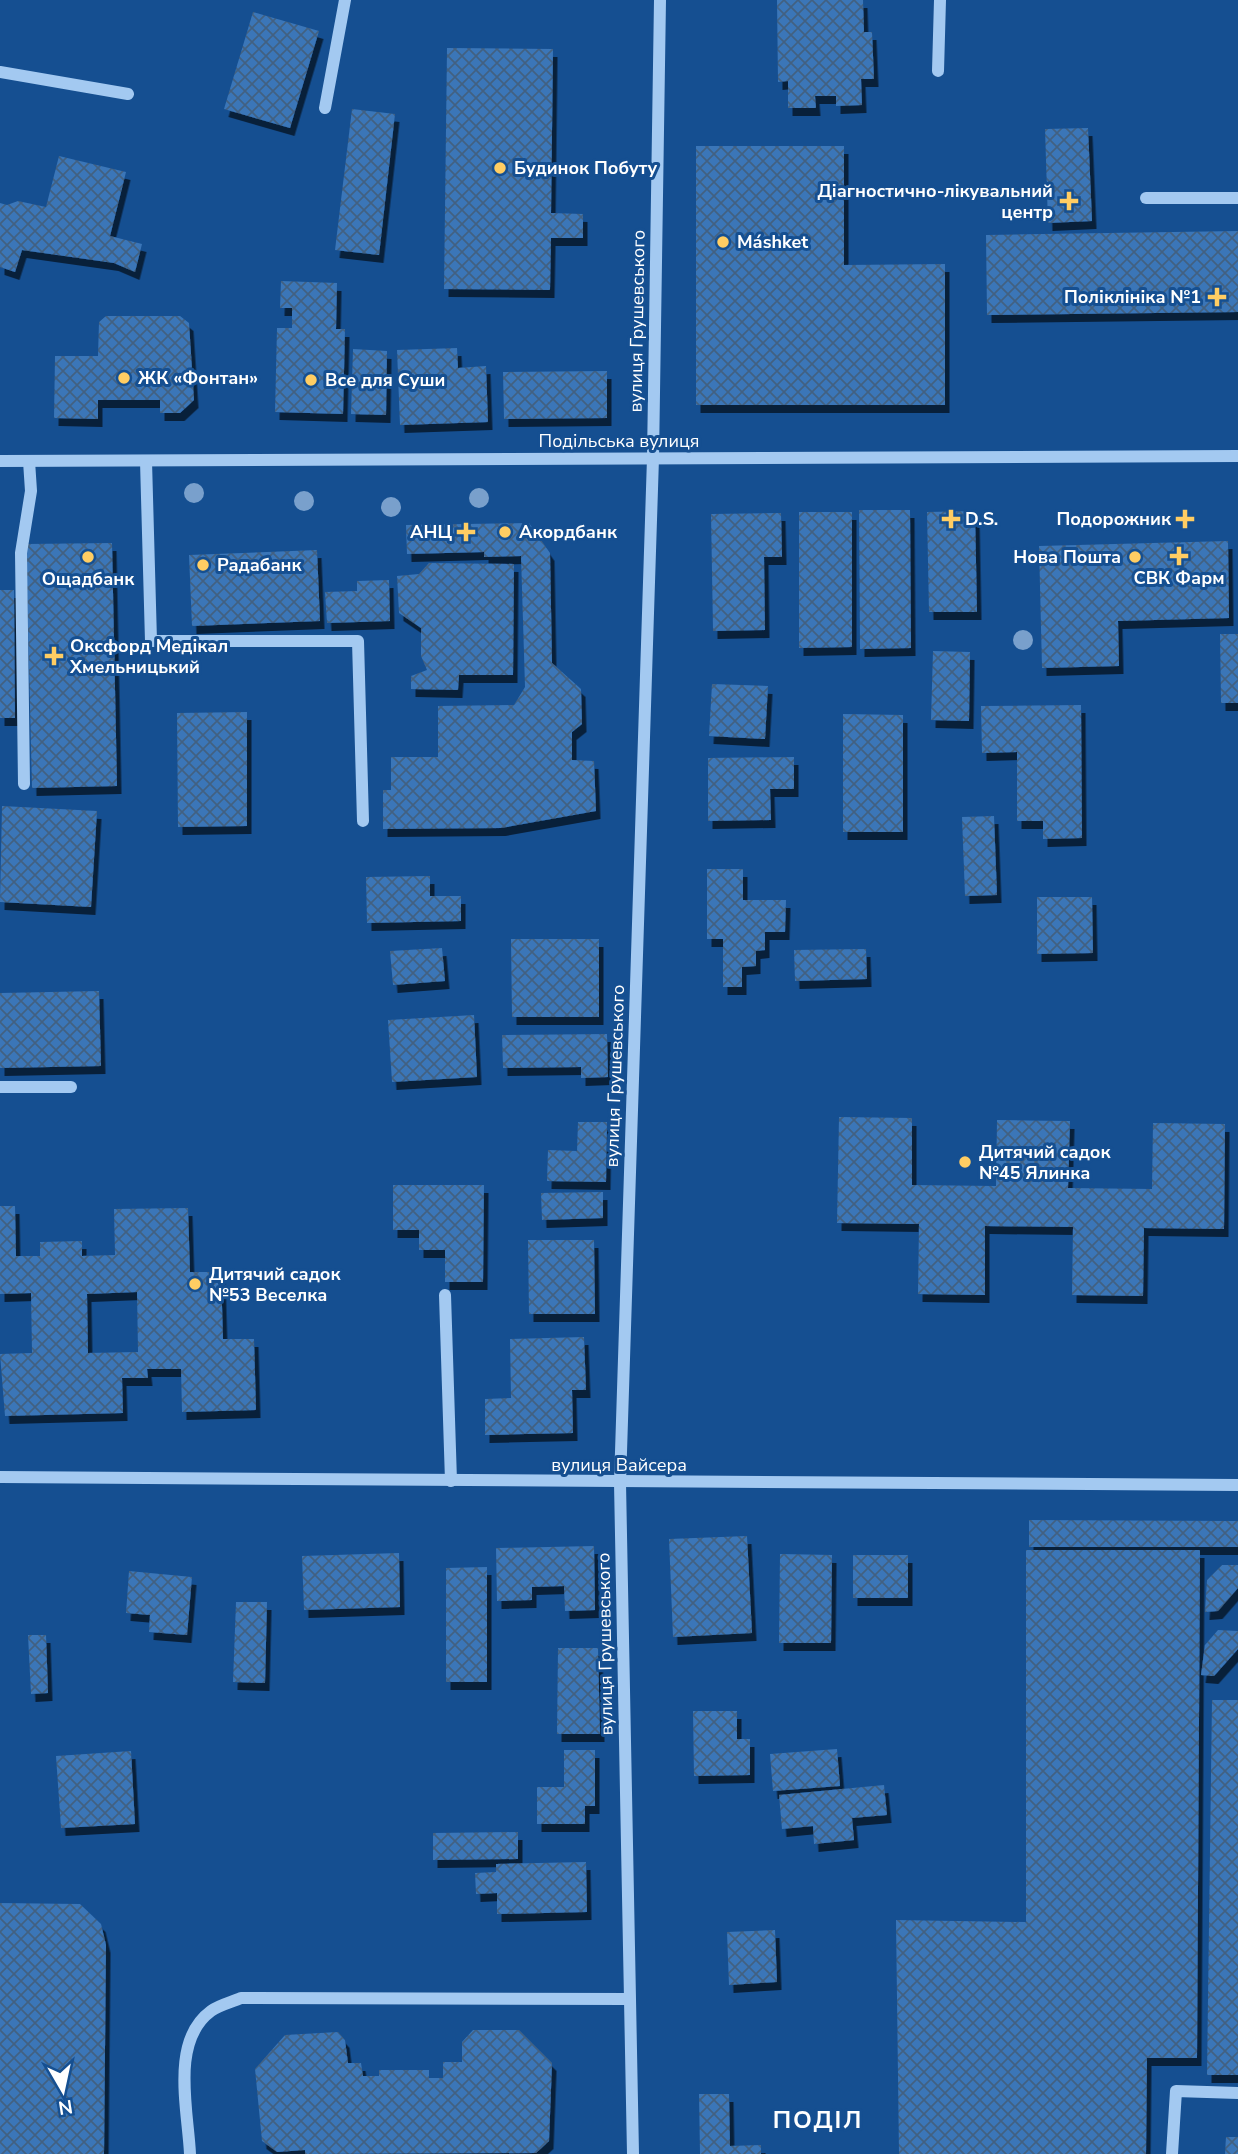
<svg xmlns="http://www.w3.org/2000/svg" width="1238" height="2154" viewBox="0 0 1238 2154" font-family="'Nunito Sans',sans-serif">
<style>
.building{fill:url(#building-cross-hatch);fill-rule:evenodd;filter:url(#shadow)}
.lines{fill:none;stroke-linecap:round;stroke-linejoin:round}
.minor{stroke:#a3c9f1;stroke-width:12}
.tree{fill:#79a0cc}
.poi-dot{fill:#ffcd63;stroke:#154f91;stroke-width:2.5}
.labels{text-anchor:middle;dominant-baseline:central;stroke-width:6;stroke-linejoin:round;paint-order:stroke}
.poi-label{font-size:18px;font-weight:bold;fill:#fff;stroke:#154f91;text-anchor:start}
.street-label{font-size:18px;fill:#fff;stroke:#154f91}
.district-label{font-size:24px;font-weight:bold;letter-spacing:2px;fill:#fff;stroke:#154f91}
</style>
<defs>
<pattern id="building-cross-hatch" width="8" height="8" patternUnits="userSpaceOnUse" patternTransform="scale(1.75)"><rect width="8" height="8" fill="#3a76b8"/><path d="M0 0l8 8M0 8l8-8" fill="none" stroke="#436182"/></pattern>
<filter id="shadow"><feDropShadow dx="4.5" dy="8" stdDeviation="0" flood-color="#0009"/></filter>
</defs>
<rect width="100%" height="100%" fill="#154f91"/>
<!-- building -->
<g class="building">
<polygon points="777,0 863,0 864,32 872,32 874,79 861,79 862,105 836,106 836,96 815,96 816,108 788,108 788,81 778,82"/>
<polygon points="253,12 319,31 290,128 224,109"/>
<polygon points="447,48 553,49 551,213 583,214 583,238 551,238 550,290 444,289"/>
<polygon points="352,109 395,114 379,255 335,250"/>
<polygon points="1088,128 1092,221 1048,223 1045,129"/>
<polygon points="696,146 844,146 844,265 945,264 945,405 696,405"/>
<polygon points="59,156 126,172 110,236 142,244 135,272 114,263 22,250 15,272 0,267 0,203 7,205 18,201 46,207"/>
<polygon points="1238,231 1238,312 987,315 986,235"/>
<polygon points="281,281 337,283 336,329 345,329 343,414 275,412 277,328 292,328 292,308 280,308"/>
<polygon points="106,316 180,316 189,323 194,400 180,413 160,413 160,400 98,400 98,419 54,418 55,356 98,356 99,322"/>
<polygon points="457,348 458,368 486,366 488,422 400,425 397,350"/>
<polygon points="353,349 387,351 386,415 351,414"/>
<polygon points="607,371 607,418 504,419 503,372"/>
<polygon points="859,510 910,510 911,648 860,649"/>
<polygon points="975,511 977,612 929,612 927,512"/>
<polygon points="799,512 852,512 852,647 799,648"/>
<polygon points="781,513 782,557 764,557 765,630 713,631 711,514"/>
<polygon points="529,523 550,553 552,663 581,689 582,724 572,732 572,760 594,761 596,811 501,828 383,829 383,790 391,790 391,757 438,757 438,706 514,705 525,687 521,556 484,557 484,552 407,554 406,525"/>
<polygon points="1228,541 1229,618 1118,621 1119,666 1042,668 1039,546"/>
<polygon points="112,543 117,786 32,788 26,544"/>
<polygon points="317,550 320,621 192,626 189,555"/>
<polygon points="429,563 514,564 513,675 459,675 458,690 411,689 411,676 427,670 421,656 421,628 399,613 397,576 419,574"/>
<polygon points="389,580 390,621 327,623 325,592 357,591 357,581"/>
<polygon points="0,590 14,590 15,718 0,718"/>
<polygon points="1220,634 1238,634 1238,703 1221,703"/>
<polygon points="933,651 970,652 969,721 931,720"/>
<polygon points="712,684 768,686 765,739 709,736"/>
<polygon points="1081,705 1082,838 1043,839 1043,821 1017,821 1017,752 982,753 981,706"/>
<polygon points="247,712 247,826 178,827 177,713"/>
<polygon points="843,714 903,715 903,832 843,832"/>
<polygon points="794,757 794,789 770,789 771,820 708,821 708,758"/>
<polygon points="2,806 97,811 91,907 0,902"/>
<polygon points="994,816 997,895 965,896 962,817"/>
<polygon points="707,869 743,869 743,900 786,900 785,932 765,932 765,950 756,951 756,966 742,967 742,987 723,987 723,939 707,939"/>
<polygon points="430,876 430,896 461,896 461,921 367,923 366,877"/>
<polygon points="1037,897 1092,897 1093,953 1037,954"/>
<polygon points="511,939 599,939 599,1017 512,1017"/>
<polygon points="442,948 445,981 393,985 390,951"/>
<polygon points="866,949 867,979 795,981 794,950"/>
<polygon points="99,991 101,1066 0,1068 0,993"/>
<polygon points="474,1015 477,1077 392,1082 388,1020"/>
<polygon points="607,1034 608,1077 581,1078 581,1067 503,1068 502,1035"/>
<polygon points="839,1117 912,1118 912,1185 996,1186 997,1120 1070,1121 1068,1188 1152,1189 1153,1123 1225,1124 1224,1229 1144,1228 1143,1296 1072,1295 1073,1227 985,1226 985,1295 918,1294 919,1224 837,1223"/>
<polygon points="578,1122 607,1122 606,1182 547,1181 548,1150 577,1151"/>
<polygon points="393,1185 484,1185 483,1282 445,1282 445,1250 419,1250 419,1230 393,1230"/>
<polygon points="603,1192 603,1218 542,1220 541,1193"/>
<path d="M0 1206H15L16 1256H40V1242L82 1241V1256L115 1255 114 1209 188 1208 190 1272H221L223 1339H254L256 1410 182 1412 181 1369H147L148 1378H122L123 1413 5 1416 0 1354 32 1353 31 1293 0 1294ZM137 1292 138 1352 88 1353 87 1294Z"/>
<polygon points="528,1240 594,1240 595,1314 529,1314"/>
<polygon points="584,1337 586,1390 572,1390 573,1433 485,1435 485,1399 511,1398 510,1339"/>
<polygon points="1029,1520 1238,1521 1238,1547 1029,1547"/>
<polygon points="747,1536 752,1633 673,1637 669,1539"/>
<polygon points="594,1546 595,1610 565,1611 564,1586 532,1587 532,1600 497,1601 496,1548"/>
<polygon points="1026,1550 1200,1550 1197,2058 1147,2058 1146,2154 899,2154 896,1920 1026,1922"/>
<polygon points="399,1553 400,1607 304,1610 302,1556"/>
<polygon points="780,1554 832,1555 831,1643 779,1643"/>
<rect x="853" y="1555" width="55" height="43"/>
<polygon points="1222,1565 1238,1565 1238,1588 1218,1611 1205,1612 1207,1580"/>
<polygon points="487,1567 487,1682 446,1682 446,1568"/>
<polygon points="129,1571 192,1577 187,1635 149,1632 150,1615 126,1613"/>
<polygon points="236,1602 267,1602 265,1683 233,1682"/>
<polygon points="1218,1630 1238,1631 1238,1649 1214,1676 1201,1675 1205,1645"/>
<polygon points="28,1635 46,1635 48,1693 31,1694"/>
<polygon points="558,1648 598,1648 600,1734 557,1734"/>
<polygon points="1212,1700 1238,1700 1238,2075 1207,2075"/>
<polygon points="693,1711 737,1711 737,1739 750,1739 750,1775 694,1776"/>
<polygon points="837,1749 840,1786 773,1791 770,1754"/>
<polygon points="564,1750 595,1750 595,1806 585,1806 585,1824 537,1824 537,1787 564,1787"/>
<polygon points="131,1751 135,1824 61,1828 56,1756"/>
<polygon points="884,1785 887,1815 852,1818 854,1840 814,1844 813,1826 782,1829 779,1795"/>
<polygon points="518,1832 518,1859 433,1860 433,1833"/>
<polygon points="586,1862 587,1912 497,1914 497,1893 476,1894 475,1873 496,1872 496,1864"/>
<polygon points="0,1903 80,1904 101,1924 106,1945 104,2154 0,2154"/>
<polygon points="775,1930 777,1982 729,1985 727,1932"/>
<polygon points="473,2030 519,2030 552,2063 549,2141 536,2153 305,2154 305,2150 277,2152 262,2141 255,2069 285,2035 338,2032 345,2040 348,2063 361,2063 363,2076 379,2076 379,2070 429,2070 429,2078 443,2078 443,2062 462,2062 462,2042"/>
<polygon points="699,2094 729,2094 730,2146 761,2145 761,2154 700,2154"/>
<polygon points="1226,2137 1238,2137 1238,2154 1225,2154"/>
</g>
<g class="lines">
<!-- minor -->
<g class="minor">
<polyline points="938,71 940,0"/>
<polyline points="0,72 128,94"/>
<polyline points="325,108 345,0"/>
<polyline points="1146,198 1238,198"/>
<polyline points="0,461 1238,456"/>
<polyline points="146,461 151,641 358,641 363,821"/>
<polyline points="24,784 21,553 31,491 29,461"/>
<polyline points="0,1087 71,1087"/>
<polyline points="445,1295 451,1481"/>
<polyline points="0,1477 1238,1485"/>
<path d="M190 2154C188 2110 170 2041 211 2011 219 2005 232 2002 241 1998L629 1999"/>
<polyline points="633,2154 620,1483 653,458 660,0"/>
<polyline points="1172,2154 1176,2091 1238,2093"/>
</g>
</g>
<!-- trees -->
<g class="tree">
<circle cx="194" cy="493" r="10"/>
<circle cx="479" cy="498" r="10"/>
<circle cx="304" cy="501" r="10"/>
<circle cx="391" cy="507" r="10"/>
<circle cx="1023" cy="640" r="10"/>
</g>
<!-- markers -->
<g class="poi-dot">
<circle cx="500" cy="168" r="7"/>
<path d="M1065.5 190.5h7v7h7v7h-7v7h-7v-7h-7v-7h7z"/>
<circle cx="723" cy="242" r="7"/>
<path d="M1213.5 286.5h7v7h7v7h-7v7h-7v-7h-7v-7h7z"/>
<circle cx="124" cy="378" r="7"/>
<circle cx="311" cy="380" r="7"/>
<path d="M947.5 508.5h7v7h7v7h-7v7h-7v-7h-7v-7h7z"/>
<path d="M1181.5 508.5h7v7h7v7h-7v7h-7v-7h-7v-7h7z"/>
<path d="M462.5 521.5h7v7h7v7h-7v7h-7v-7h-7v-7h7z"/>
<circle cx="505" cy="532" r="7"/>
<path d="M1175.5 545.5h7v7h7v7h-7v7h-7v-7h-7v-7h7z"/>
<circle cx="88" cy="557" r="7"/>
<circle cx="1135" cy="557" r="7"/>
<circle cx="203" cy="565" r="7"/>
<path d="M50.5 645.5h7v7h7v7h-7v7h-7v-7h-7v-7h7z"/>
<circle cx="965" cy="1162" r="7"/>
<circle cx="195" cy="1284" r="7"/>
</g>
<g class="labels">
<!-- poi labels -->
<g class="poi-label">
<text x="514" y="168">Будинок Побуту</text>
<text x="1053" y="191" text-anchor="end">Діагностично-лікувальний<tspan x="1053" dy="21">центр</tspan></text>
<text x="737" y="242">Mа́shket</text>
<text x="1201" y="297" text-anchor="end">Поліклініка №1</text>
<text x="138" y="378">ЖК «Фонтан»</text>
<text x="325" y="380">Все для Суши</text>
<text x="965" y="519">D.S.</text>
<text x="1171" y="519" text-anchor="end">Подорожник</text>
<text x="452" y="532" text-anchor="end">АНЦ</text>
<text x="519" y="532">Акордбанк</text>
<text x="1121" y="557" text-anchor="end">Нова Пошта</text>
<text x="217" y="565">Радабанк</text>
<text x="1179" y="578" text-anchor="middle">СВК Фарм</text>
<text x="88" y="579" text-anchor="middle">Ощадбанк</text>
<text x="70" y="646">Оксфорд Медікал<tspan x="70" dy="21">Хмельницький</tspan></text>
<text x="979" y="1152">Дитячий садок<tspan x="979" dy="21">№45 Ялинка</tspan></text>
<text x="209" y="1274">Дитячий садок<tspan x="209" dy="21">№53 Веселка</tspan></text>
</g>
<!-- street labels -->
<g class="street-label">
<text transform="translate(637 321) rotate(-89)">вулиця Грушевського</text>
<text x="619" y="441">Подільська вулиця</text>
<text transform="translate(615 1076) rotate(-88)">вулиця Грушевського</text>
<text x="619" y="1465">вулиця Вайсера</text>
<text transform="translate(605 1644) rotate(-91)">вулиця Грушевського</text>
</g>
<!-- district labels -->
<g class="district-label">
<text x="818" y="2120">ПОДІЛ</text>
</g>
</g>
<!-- north arrow -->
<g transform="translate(63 2091) rotate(171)" stroke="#154f91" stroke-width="5" paint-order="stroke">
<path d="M0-5L12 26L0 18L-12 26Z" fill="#ffffff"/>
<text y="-10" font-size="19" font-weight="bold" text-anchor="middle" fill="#ffffff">N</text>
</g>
</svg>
